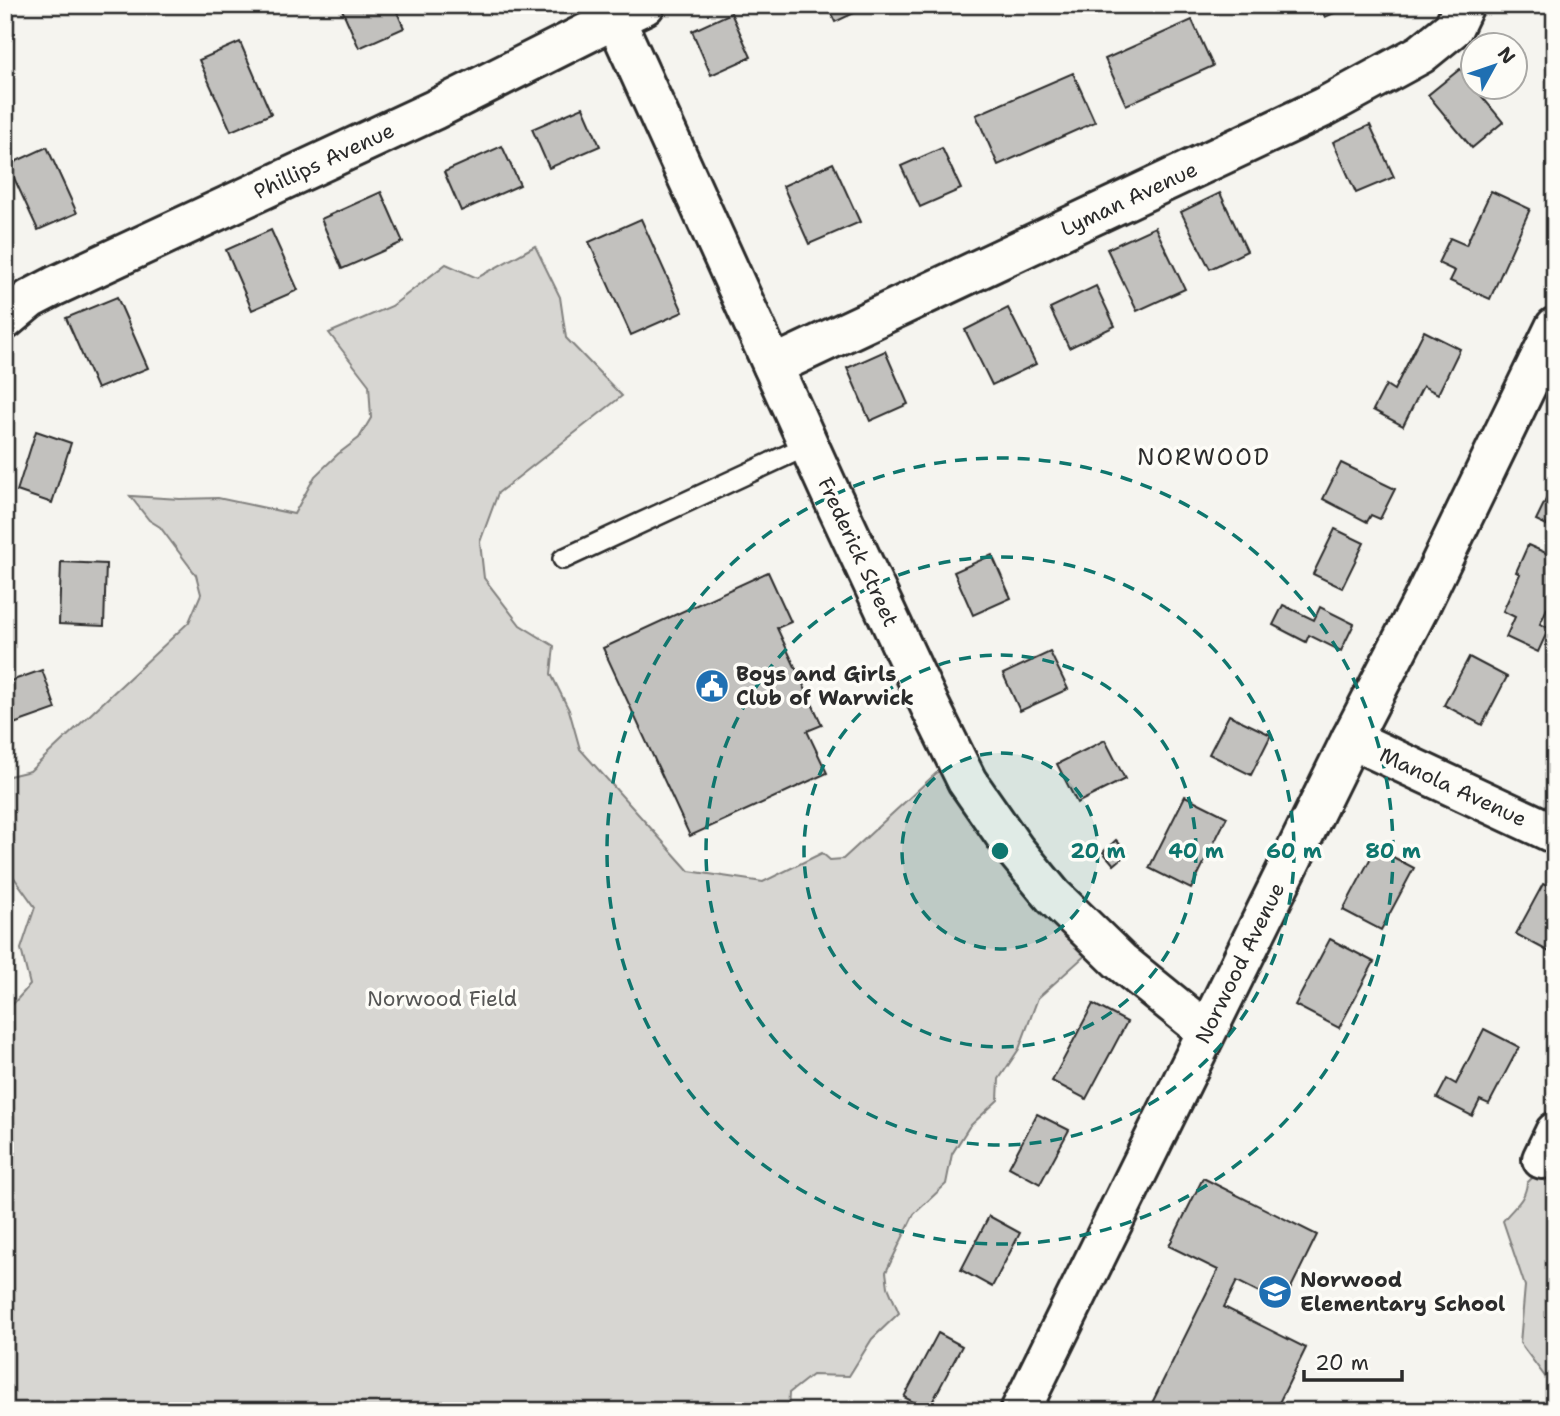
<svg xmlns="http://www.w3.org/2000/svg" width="1560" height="1416" viewBox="0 0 1560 1416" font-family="'Shantell Sans',sans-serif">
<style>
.green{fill:#d7d6d2;stroke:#81807e;stroke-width:2}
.building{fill:#c2c1be;stroke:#2b2b2b;stroke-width:2}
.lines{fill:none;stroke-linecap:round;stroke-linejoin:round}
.lane-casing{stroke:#2b2b2b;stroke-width:24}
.street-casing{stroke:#2b2b2b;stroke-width:44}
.lane{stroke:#fdfcf7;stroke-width:19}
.street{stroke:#fdfcf7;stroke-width:38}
.ring{fill:none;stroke:#0f766e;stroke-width:3.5;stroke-dasharray:12 9}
.labels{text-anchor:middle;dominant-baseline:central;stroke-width:7;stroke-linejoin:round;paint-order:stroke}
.street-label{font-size:21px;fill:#2b2b2b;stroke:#fdfcf7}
.poi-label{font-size:21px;font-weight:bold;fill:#2b2b2b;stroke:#fdfcf7;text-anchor:start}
.park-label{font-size:21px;fill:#565655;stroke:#fdfcf7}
.neighbourhood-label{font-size:23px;letter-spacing:2px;fill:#2b2b2b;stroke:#fdfcf7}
.centre{fill:#0f766e;stroke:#fdfcf7;stroke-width:3.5}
.ring-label{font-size:21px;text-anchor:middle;font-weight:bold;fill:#0f766e;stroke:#fdfcf7;stroke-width:7;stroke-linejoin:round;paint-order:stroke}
</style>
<rect width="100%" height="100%" fill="#f5f4ef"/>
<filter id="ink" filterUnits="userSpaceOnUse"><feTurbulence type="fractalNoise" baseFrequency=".0143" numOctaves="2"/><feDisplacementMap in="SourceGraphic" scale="14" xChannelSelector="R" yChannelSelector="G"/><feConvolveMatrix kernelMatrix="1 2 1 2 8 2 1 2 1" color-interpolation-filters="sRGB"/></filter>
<g filter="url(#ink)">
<!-- green -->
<g class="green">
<polygon points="535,246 560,297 566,338 622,396 498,493 480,542 484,578 520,625 554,646 551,674 569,710 580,749 689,871 763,882 822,853 830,860 843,859 956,755 1100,942 1038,998 1019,1049 999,1079 998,1100 969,1127 952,1154 946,1184 914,1214 886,1272 888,1287 899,1313 872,1339 849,1376 812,1375 789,1393 788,1411 5,1411 5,1013 30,985 21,949 35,907 5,865 5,777 30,771 189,622 201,594 196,575 160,527 149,520 130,496 180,499 218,498 294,514 315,476 338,454 359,438 371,418 369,385 329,333 392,306 446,264 477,278"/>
<path d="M1546 1164 1555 1173V1390L1520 1343 1525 1286 1503 1221C1513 1207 1525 1202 1527 1183Z"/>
</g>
<!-- building -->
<g class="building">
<polygon points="340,5 394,5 404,28 359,48"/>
<polygon points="827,5 871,5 835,22"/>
<polygon points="1319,5 1353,5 1325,17"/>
<polygon points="731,13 751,57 711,75 692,31"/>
<polygon points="1192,20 1213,66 1126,105 1105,59"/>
<polygon points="240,42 271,114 231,131 199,60"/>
<polygon points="1460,69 1472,84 1472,88 1475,88 1503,122 1472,148 1428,95"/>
<polygon points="1073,73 1095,122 998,165 976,115"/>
<polygon points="583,107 600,146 549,168 532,129"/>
<polygon points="1370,125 1394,177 1356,193 1333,142"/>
<polygon points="502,146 520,185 461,211 444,172"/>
<polygon points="47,147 77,213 38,230 8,165"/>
<polygon points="942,148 961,189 920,207 901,166"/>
<polygon points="833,163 860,222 809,244 783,186"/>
<polygon points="1491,191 1530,209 1490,299 1450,281 1455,271 1438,263 1450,238 1466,245"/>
<polygon points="381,192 403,242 342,269 321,219"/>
<polygon points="1220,193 1247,251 1210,269 1181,212"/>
<polygon points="641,219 683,312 631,335 589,242"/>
<polygon points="1155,227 1185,289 1137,311 1107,249"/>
<polygon points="271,230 298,290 252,310 226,250"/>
<polygon points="1096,286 1115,326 1069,348 1050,308"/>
<polygon points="117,297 148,368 97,389 66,318"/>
<polygon points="1008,308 1036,364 992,385 965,330"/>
<polygon points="1424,331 1460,349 1438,394 1423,386 1403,426 1373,410 1386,385 1394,390"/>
<polygon points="885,351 908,404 870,421 847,368"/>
<polygon points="36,431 71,443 52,503 17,491"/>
<polygon points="1341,463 1395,489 1380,519 1371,515 1367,522 1323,499"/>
<polygon points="1555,481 1555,529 1536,520"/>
<polygon points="1335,529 1364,543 1342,588 1313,574"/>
<polygon points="1528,545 1555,557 1555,591 1540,624 1549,628 1538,652 1506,637 1515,617 1503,611 1520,574 1516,572"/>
<polygon points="992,555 1011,598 973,615 954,572"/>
<polygon points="61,562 106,564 104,626 59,624"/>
<polygon points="768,572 791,622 777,628 822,725 807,731 827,773 690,836 603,648"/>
<polygon points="1283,605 1314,620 1320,607 1354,624 1341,651 1309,635 1306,642 1273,625"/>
<polygon points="1050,652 1068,689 1020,711 1003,674"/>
<polygon points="1469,657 1507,677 1482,725 1444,705"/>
<polygon points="42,670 56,709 5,727 5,683"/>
<polygon points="1229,715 1271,735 1251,775 1209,754"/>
<polygon points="1105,740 1125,779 1077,803 1057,764"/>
<polygon points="1185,796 1227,817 1191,889 1149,868"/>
<polygon points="1116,840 1128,853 1114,865 1103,852"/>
<polygon points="1376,848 1414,868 1381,930 1343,910"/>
<polygon points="1543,884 1555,890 1555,955 1516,934"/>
<polygon points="1330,939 1374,962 1339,1028 1295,1005"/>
<polygon points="1093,1004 1127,1022 1086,1099 1052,1081"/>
<polygon points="1484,1029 1519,1047 1489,1104 1480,1100 1472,1116 1437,1098 1447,1079 1456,1084"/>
<polygon points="1037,1114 1069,1130 1040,1184 1009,1167"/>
<polygon points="1203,1178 1317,1235 1283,1304 1237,1281 1224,1307 1306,1348 1275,1411 1148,1411 1218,1270 1169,1246"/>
<polygon points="989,1216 1020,1233 992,1287 961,1270"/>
<polygon points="938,1333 962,1346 928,1410 904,1397"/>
</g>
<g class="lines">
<!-- lane casing -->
<g class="lane-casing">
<polyline id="lane" points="563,559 809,445"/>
</g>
<!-- street casing -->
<g class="street-casing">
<g id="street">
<polyline points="609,5 830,492 930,706 967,781 1015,850 1053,896 1120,961 1206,1031"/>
<polyline points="5,320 30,299 55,286 434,110 615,19 645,5"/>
<polyline points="773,366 1324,107 1421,54 1453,28 1464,5"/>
<polyline points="1351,739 1555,834"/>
<polyline points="1542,1159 1555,1132"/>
<polyline points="1020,1411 1351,739 1421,604 1555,327"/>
</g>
</g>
<!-- lane -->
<use href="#lane" class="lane"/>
<!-- street -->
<use href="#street" class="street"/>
</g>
</g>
<!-- distance rings -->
<circle cx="1000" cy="851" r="98" fill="#0f766e" fill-opacity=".12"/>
<g class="ring">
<circle cx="1000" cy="851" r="98"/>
<circle cx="1000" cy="851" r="196"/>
<circle cx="1000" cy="851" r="294"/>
<circle cx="1000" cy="851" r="393"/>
</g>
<!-- icons -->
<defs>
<g id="civic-disc" transform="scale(1.75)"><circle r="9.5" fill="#1f6fb2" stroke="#fdfcf7"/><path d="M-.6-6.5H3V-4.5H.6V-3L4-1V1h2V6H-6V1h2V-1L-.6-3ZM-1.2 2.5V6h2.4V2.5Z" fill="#fff"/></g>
<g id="school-disc" transform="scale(1.75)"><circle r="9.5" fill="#1f6fb2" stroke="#fdfcf7"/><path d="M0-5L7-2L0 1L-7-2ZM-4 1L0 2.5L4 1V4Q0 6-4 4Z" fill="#fff"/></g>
</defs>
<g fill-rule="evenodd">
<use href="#civic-disc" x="712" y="686"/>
<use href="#school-disc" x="1275" y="1292"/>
</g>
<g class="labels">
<!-- street labels -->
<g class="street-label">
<text transform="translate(324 161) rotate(-25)">Phillips Avenue</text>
<text transform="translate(1129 199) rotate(-25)">Lyman Avenue</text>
<text transform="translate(858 552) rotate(65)">Frederick Street</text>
<text transform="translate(1453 787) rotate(25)">Manola Avenue</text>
<text transform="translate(1240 963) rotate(-64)">Norwood Avenue</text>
</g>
<!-- poi labels -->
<g class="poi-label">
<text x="736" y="674">Boys and Girls<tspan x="736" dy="24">Club of Warwick</tspan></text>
<text x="1300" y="1280">Norwood<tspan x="1300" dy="24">Elementary School</tspan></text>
</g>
<!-- park labels -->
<g class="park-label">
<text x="442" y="999">Norwood Field</text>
</g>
<!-- neighbourhood labels -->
<g class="neighbourhood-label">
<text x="1204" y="457">NORWOOD</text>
</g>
</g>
<circle cx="1000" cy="851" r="10" class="centre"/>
<g class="ring-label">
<text x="1098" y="858">20 m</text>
<text x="1196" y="858">40 m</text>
<text x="1294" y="858">60 m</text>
<text x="1393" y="858">80 m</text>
</g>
<!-- margin -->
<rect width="1560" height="1416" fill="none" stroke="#fdfcf7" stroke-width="28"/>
<rect x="14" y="14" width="1532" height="1388" fill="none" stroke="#2b2b2b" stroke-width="2.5" filter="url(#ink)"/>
<!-- north arrow -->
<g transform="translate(1494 66) rotate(50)"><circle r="33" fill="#fdfcf7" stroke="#a9a8a5" stroke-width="2"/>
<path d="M0-5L12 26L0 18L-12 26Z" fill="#1f6fb2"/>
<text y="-10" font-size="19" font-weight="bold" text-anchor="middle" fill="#2b2b2b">N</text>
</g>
<!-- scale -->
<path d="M1304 1370v10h98v-10" fill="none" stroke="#2b2b2b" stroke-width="3.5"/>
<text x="1315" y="1370" font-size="21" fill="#2b2b2b" stroke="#fdfcf7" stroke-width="5" paint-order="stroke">20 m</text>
</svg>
